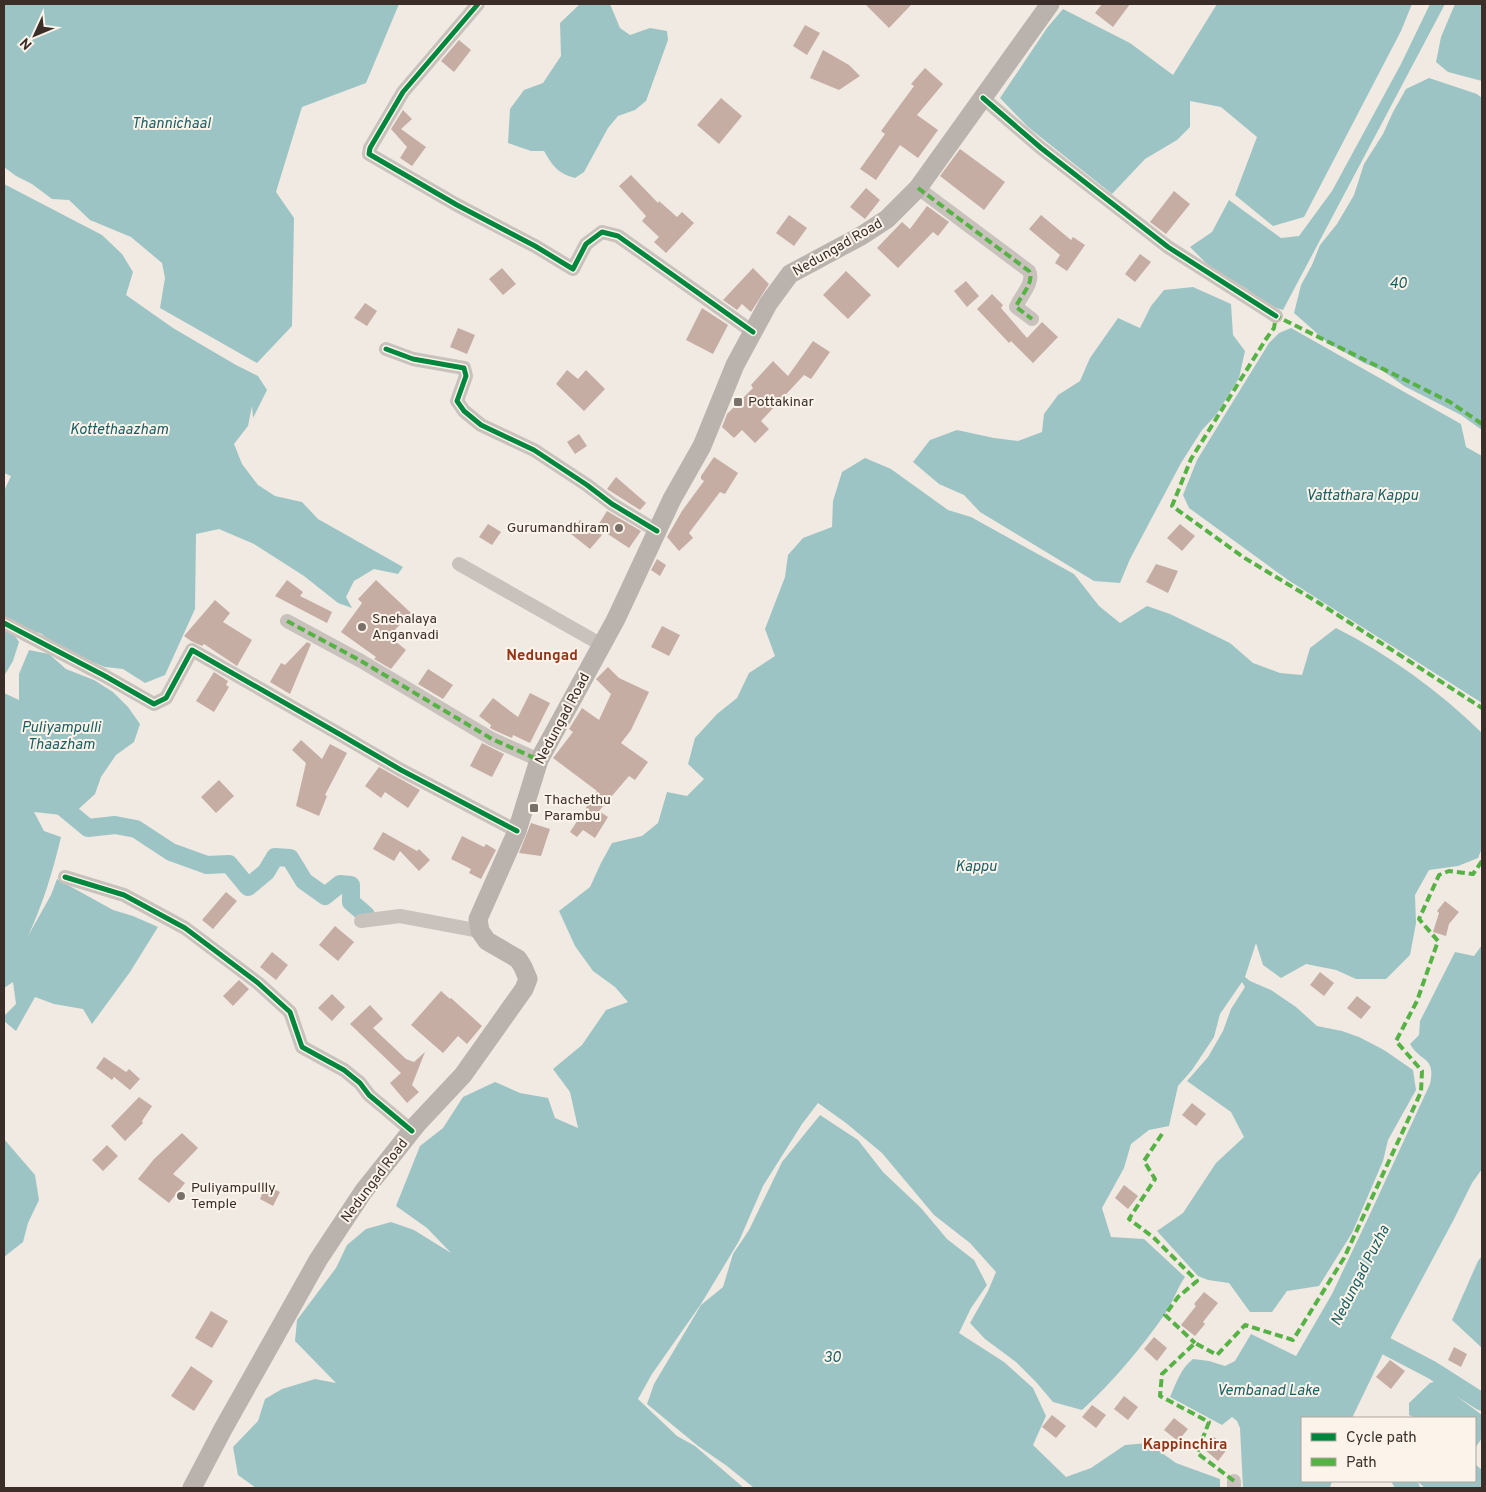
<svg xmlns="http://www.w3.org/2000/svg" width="1486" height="1492" viewBox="0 0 1486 1492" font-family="Overpass,sans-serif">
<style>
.water{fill:#9dc4c4}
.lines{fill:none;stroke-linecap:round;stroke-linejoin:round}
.canal{stroke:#9dc4c4;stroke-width:18}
.building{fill:#c6ada3}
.street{stroke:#c9c2bc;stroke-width:14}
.secondary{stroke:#bab2ac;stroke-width:19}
.quiet{stroke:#57b246;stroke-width:4;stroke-dasharray:8 4;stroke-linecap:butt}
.cycleway-casing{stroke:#fcf4eb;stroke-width:8}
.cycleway{stroke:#00873e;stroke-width:5}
.poi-dot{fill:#7a706a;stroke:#fcf4eb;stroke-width:2}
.labels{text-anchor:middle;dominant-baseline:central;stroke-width:4;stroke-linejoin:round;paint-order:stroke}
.street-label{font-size:14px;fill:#3b2e29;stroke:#fcf4eb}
.poi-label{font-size:14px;fill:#3b2e29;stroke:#fcf4eb;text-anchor:start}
.water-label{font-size:15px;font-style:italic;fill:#195e62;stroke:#fcf4eb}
.neighbourhood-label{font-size:15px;font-weight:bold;fill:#943519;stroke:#fcf4eb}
</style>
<rect width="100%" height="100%" fill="#f0eae3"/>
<!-- water -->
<g class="water">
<polygon points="4,4 399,4 366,83 302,107 276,192 294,218 292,326 257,363 160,308 165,278 162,263 131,237 90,220 69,200 52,199 32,184 16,176 4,167"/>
<path d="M580 4H610L620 28 630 35 650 28 667 31 668 40 646 101 635 110 618 116 608 128 584 172 575 178C557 173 553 166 544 151H531L508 143 510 109 524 90 543 83 561 56 560 23Z"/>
<polygon points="1217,4 1412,4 1401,31 1304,217 1273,226 1235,195 1257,137 1221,107 1190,101 1190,127 1177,140 1145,159 1112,194 1028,127 1000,98 1047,28 1063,9 1130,43 1173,75"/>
<polygon points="1430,4 1445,4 1283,310 1267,305 1247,289 1210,267 1190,247 1212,232 1229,200 1281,238 1299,236 1332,191 1401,64"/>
<polygon points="1455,4 1482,4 1482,81 1448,72 1436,62 1441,37"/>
<polygon points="1429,78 1477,94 1482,98 1482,430 1461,415 1404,386 1383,371 1364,363 1328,343 1294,313 1301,285 1312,265 1320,245 1337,224 1354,195 1364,164 1383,134 1393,112 1406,89"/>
<polygon points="4,184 102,235 122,254 133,272 126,295 173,328 236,365 258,376 267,390 253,418 252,406 248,426 234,444 242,464 258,485 275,496 302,502 318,519 403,567 398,574 374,569 354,581 346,597 352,608 338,603 304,576 254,544 219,529 196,534 195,609 165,675 145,683 123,669 105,667 65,651 40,633 22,630 4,621 4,491 11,476 4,473"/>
<polygon points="1193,287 1231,304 1233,335 1245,351 1239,378 1216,415 1202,430 1181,463 1130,559 1120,583 1094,581 980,512 964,495 939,484 913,462 930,440 957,430 994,438 1018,441 1042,432 1044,414 1058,395 1080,381 1090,358 1118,318 1140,328 1151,306 1164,290"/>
<polygon points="1291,328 1461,424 1466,447 1482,456 1482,703 1288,580 1189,508 1183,495 1197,460 1269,343 1279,333"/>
<path d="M865 458 891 469 948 510 971 517 1074 574 1099 606 1120 623 1147 606 1170 614 1230 643 1253 663 1280 673 1302 675 1310 648 1336 628C1391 656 1439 691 1482 733V848L1478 858 1458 866 1429 870 1415 895 1416 923 1410 955 1386 979H1356L1336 970 1306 964 1281 978 1263 965 1256 943 1245 977 1250 981 1271 990 1296 1007 1317 1026 1342 1031 1359 1037 1384 1050 1413 1070 1416 1090 1388 1140 1383 1161 1352 1233 1319 1286 1287 1291 1272 1312H1250L1229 1283 1208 1280 1198 1276 1157 1231 1183 1213 1216 1163 1244 1137 1231 1112 1187 1081 1208 1057 1223 1031 1231 1009 1245 987 1242 982 1220 1014 1214 1037 1192 1070 1178 1086 1169 1126 1149 1130 1131 1144 1124 1168 1102 1208 1111 1237 1144 1239 1185 1277C1177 1288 1173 1302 1165 1314 1141 1348 1113 1382 1082 1410L1053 1402 1036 1382 1016 1362 985 1339 970 1323 988 1291 996 1272 970 1243 934 1215 882 1153 846 1123 818 1103 802 1124 763 1186 739 1241 701 1304 652 1374 638 1399 677 1436 695 1446 744 1488H256L238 1475 233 1447 258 1421 265 1399 282 1389 315 1379 336 1383 295 1341 297 1320 336 1268 347 1245 366 1229 391 1222 414 1230 451 1253 427 1228 396 1206 420 1146 443 1128 463 1097 495 1082 520 1093 548 1098 555 1118 578 1128 570 1092 553 1069 582 1045 606 1010 628 1002 615 987 593 971 575 946 559 911 590 887 601 863 612 843 642 836 658 823 667 792 687 796 704 779 688 764 695 738 717 714 737 698 749 673 775 656 765 629 785 577 788 555 803 538 832 527 833 501 842 472Z"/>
<polygon points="4,626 10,629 19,642 13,661 4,676"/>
<path d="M29 650 49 654 66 669 94 680 113 692 128 707 140 724 134 742 116 755 101 777 95 794 71 816 34 812 44 831 61 837C53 871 43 904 28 936L51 895 57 879 113 910 133 916 158 927 130 972 92 1024 83 1009 54 1004 35 997 16 1031 4 1021V1016L16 1004 13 982 4 988V693L19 700V674Z"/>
<path d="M1482 945V1169L1472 1183 1453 1221 1392 1335 1352 1418H1302V1481H1332L1330 1488H1243L1240 1428 1237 1421 1232 1417 1222 1425 1170 1397C1176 1383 1181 1368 1193 1359L1209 1361 1225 1366 1235 1361 1251 1334 1296 1356 1332 1294 1370 1214 1430 1084C1436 1056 1421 1063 1410 1044L1419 1035 1420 1021 1455 952 1474 956Z"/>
<polygon points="820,1115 858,1140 883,1172 921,1208 947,1239 974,1260 987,1285 971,1308 959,1333 1004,1362 1033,1388 1046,1416 1033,1445 1066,1477 1091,1468 1125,1445 1148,1443 1176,1463 1220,1479 1220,1488 754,1488 727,1466 698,1446 647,1404 654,1384 701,1305 723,1287 733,1254 749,1230 782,1162"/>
<polygon points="4,1139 35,1175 39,1200 28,1223 23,1242 4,1257"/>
<polygon points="1482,1256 1482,1348 1452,1320 1478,1261"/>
<polygon points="1436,1381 1482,1415 1482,1438 1475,1448 1475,1418 1415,1418 1409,1415 1409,1403 1430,1383"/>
<polygon points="1475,1464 1482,1470 1482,1488 1425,1488 1417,1481 1475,1481"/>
</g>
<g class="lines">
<!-- canal -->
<g class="canal">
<polyline points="59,804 88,828 115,825 136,829 171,852 207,865 229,864 248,887 266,872 275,857 290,858 304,881 325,896 340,884 351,885 351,902 366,915"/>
<polyline points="1365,1335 1432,1370 1482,1402"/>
<polyline points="1401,1481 1411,1488"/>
</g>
</g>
<!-- building -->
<g class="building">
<polygon points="865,4 912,4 889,28"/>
<polygon points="1102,4 1130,4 1113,27 1095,13"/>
<polygon points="805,25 820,33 807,55 793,46"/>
<polygon points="459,40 471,50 454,72 441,61"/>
<polygon points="823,50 849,65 860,76 839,90 810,78"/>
<polygon points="925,68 943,84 917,115 938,130 918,158 900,145 876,180 860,169 885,134 881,131 914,86 911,84"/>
<polygon points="721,98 742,116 719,144 697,125"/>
<polygon points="403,110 412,119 401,129 426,147 412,166 400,158 407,147 391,129"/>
<polygon points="960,149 1005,182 984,210 940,176"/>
<polygon points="631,175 658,203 659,201 677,217 682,212 694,223 666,253 654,242 659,237 642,221 646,216 619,186"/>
<polygon points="866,188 880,200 865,219 850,207"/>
<polygon points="1174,191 1190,204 1166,234 1150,222"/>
<polygon points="927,206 949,222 938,236 933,232 898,268 877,248 902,222 910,229"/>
<polygon points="789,215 807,228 794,246 776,233"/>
<polygon points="1041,215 1071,240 1073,237 1085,245 1067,271 1055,263 1060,255 1029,229"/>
<polygon points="1140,254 1151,262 1135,282 1125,274"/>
<polygon points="502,268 516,284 503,295 489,279"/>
<polygon points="753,268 769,284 751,312 742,304 737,310 723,300"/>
<polygon points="846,271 871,295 848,319 823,295"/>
<polygon points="966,281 979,296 967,307 954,291"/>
<polygon points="992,294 1003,305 1001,308 1027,338 1042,322 1058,337 1033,363 1011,341 1009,343 977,309"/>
<polygon points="365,303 377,311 367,326 354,318"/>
<polygon points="702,308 728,325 713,354 686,340"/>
<polygon points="458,328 475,335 467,354 450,347"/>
<polygon points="813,341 830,352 811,379 804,375 761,421 769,429 755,443 742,430 734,438 722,427 727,414 753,388 751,385 773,361 788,376"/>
<polygon points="567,370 578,379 586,370 605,389 584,411 556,384"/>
<polygon points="579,434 587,446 575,454 567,442"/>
<polygon points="714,457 738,473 725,494 720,492 689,533 693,538 679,551 667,537 682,511 704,481 701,479 701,476"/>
<polygon points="616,477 646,503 640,510 607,489"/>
<polygon points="607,511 641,531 629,548 597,527"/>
<polygon points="580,520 602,535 590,549 571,534"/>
<polygon points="488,524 501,532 492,545 479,537"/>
<polygon points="1180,524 1195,536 1182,551 1167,538"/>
<polygon points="657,559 666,565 660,576 651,570"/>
<polygon points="1156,564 1178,571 1168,593 1146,582"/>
<polygon points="287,580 303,592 300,596 332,612 327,623 275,596"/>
<polygon points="376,580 411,613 389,636 406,650 391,669 374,659 376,657 341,632 362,603 358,599"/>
<polygon points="215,600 230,613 223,622 252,640 237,666 204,644 202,646 191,641 184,636"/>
<polygon points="662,626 680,635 669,656 651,647"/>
<polygon points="307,642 311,644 290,694 270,682 281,663 285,665"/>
<polygon points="608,667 619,678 649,692 631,730 621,743 648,762 635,780 629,776 599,811 608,817 595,838 583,830 577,837 570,832 597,791 553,758 573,732 569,729 582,708 599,720 611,694 596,679"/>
<polygon points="428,669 453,685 443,699 418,684"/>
<polygon points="214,672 228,681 226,685 229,687 214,712 196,701"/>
<polygon points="530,693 550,703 530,743 513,735 512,738 496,731 490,728 491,725 479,716 493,698 518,717"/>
<polygon points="301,740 322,759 330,744 347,753 325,795 327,796 319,816 296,806 306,763 292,750"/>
<polygon points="482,743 504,754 492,777 470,766"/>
<polygon points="379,767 420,790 408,808 385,792 381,798 365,786"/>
<polygon points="219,780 234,796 216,813 201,797"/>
<polygon points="531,823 550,829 541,856 519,853"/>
<polygon points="383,832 417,851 419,849 430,860 419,871 400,851 394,861 373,849"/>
<polygon points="462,836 484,847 486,844 496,850 481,879 469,873 471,869 451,859"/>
<polygon points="226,892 237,901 213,929 202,920"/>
<polygon points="1445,901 1459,912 1449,924 1446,936 1433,932 1439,913 1437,911"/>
<polygon points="335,926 354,942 338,961 319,945"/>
<polygon points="272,952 288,965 276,980 260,967"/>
<polygon points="1320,972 1334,983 1324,996 1310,985"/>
<polygon points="239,980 249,989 233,1006 223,996"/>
<polygon points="441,991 450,999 451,998 482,1026 467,1044 458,1036 443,1053 411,1025"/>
<polygon points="332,994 345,1007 332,1021 318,1008"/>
<polygon points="1357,996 1371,1007 1361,1019 1347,1008"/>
<polygon points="370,1005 383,1019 373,1028 406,1059 414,1062 425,1052 412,1085 419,1092 407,1103 390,1083 401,1073 350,1024"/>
<polygon points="104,1057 126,1072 129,1069 140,1079 130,1090 114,1077 112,1080 96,1068"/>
<polygon points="139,1097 152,1106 142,1121 143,1123 125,1141 111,1126"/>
<polygon points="1192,1103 1206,1114 1196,1126 1182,1115"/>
<polygon points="182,1133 198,1148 173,1174 185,1183 169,1203 138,1179 154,1159"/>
<polygon points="107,1145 118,1156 103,1171 92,1160"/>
<polygon points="266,1185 280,1192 273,1206 260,1199"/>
<polygon points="1124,1185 1138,1196 1128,1209 1115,1198"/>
<polygon points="1204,1292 1218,1303 1203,1322 1205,1324 1195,1336 1181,1325 1196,1306 1194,1304"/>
<polygon points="211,1311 228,1321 212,1348 195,1338"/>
<polygon points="1154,1337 1167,1348 1157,1361 1144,1349"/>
<polygon points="1454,1347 1467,1354 1461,1367 1448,1360"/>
<polygon points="1390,1360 1405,1371 1391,1389 1376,1377"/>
<polygon points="191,1366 213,1381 194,1411 171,1396"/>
<polygon points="1124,1396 1138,1407 1128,1420 1114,1409"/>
<polygon points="1092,1405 1106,1415 1096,1428 1082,1417"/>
<polygon points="1052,1415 1066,1426 1056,1438 1042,1427"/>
<polygon points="1174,1418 1188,1429 1178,1441 1164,1430"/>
<polygon points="1214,1437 1228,1448 1218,1461 1204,1449"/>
</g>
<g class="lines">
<!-- street -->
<g class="street">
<polyline points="478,4 403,92 370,148 369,154 457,205 535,246 573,269 586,244 602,232 618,236 753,332"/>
<polyline points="983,98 1041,148 1168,247 1276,316"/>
<path d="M918 188 1029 271C1035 283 1020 296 1016 307L1032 319"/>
<polyline points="386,349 413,359 464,368 466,376 457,401 464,411 481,425 534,450 587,485 612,504 657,531"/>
<polyline points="459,564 602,645"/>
<polyline points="287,621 361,661 492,739 539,760"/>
<polyline points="4,623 105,676 154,704 166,698 192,650 341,735 401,770 517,831"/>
<polyline points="65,877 124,895 185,928 258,983 290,1012 302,1047 344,1070 360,1083 369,1095 412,1131"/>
<polyline points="361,921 400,916 480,931"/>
<polyline points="1234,1481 1234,1488"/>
</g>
<!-- secondary -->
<polyline class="secondary" points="192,1488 223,1429 318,1260 363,1192 417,1124 463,1075 524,989 528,979 523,967 518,959 487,941 480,931 478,919 517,831 539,760 616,619 672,499 702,446 735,365 768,304 790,274 861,236 887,219 918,188 1050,4"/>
<!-- quiet -->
<g class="quiet">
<path d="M918 188 1029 271C1035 283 1020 296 1016 307L1032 319"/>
<polyline points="1482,424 1450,402 1276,316 1274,328 1266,339 1191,459 1172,506 1243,557 1319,603 1482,708"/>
<polyline points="287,621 361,661 492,739 539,760"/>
<polyline points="1162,1134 1144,1161 1155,1179 1129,1219 1153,1237 1197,1281 1178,1297 1165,1315 1195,1343"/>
<polyline points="1234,1481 1197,1453 1209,1422 1160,1396 1162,1374 1195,1343 1217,1355 1245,1325 1293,1340 1344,1258 1421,1092 1422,1071 1396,1041 1417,1001 1438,941 1419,919 1439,875 1449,871 1473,874 1482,861"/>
</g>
<!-- cycleway casing -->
<g class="cycleway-casing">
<g id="cycleway">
<polyline points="478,4 403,92 370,148 369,154 457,205 535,246 573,269 586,244 602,232 618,236 753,332"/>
<polyline points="983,98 1041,148 1168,247 1276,316"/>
<polyline points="386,349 413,359 464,368 466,376 457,401 464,411 481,425 534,450 587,485 612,504 657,531"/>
<polyline points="4,623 105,676 154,704 166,698 192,650 341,735 401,770 517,831"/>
<polyline points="65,877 124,895 185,928 258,983 290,1012 302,1047 344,1070 360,1083 369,1095 412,1131"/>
</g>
</g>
<!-- cycleway -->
<use href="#cycleway" class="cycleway"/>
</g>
<!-- markers -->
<g class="poi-dot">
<rect x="733" y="397" width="10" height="10" rx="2.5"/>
<circle cx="619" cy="528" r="5"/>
<circle cx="362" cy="627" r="5"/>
<rect x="529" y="803" width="10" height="10" rx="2.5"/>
<circle cx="181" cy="1196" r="5"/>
</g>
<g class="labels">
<!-- street labels -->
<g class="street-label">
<text transform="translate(838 248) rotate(-30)">Nedungad Road</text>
<text transform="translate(563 719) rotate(-62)">Nedungad Road</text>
<text transform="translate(375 1181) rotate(-53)">Nedungad Road</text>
</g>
<!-- poi labels -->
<g class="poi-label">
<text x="748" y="402">Pottakinar</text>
<text x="609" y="528" text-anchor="end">Gurumandhiram</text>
<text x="372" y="619">Snehalaya<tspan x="372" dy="16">Anganvadi</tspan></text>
<text x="544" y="800">Thachethu<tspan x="544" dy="16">Parambu</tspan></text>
<text x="191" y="1188">Puliyampullly<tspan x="191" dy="16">Temple</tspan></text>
</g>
<!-- water labels -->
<g class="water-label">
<text x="171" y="124">Thannichaal</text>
<text x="1398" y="284">40</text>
<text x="119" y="430">Kottethaazham</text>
<text x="1362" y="496">Vattathara Kappu</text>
<text x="61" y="728">Puliyampulli<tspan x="61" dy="17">Thaazham</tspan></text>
<text x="976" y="867">Kappu</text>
<text transform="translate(1361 1276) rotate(-63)">Nedungad Puzha</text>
<text x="832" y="1358">30</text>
<text x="1268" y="1391">Vembanad Lake</text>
</g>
<!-- neighbourhood labels -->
<g class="neighbourhood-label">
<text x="542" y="656">Nedungad</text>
<text x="1185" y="1445">Kappinchira</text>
</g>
</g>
<!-- border -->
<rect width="1486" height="1492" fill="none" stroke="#3b2e29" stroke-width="10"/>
<!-- legend -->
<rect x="1301" y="1417" width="175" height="65" fill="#fcf4eb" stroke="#afa59d"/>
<rect x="1311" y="1433" width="25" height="8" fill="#00873e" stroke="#afa59d"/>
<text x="1346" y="1442" font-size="15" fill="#3b2e29">Cycle path</text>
<rect x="1311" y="1458" width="25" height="8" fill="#57b246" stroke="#afa59d"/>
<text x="1346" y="1467" font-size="15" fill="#3b2e29">Path</text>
<!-- north arrow -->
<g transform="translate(35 35) rotate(226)" stroke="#fcf4eb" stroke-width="4" paint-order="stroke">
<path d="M0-4L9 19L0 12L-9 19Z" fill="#3b2e29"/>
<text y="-8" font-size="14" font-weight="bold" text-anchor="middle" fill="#3b2e29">N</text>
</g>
</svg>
